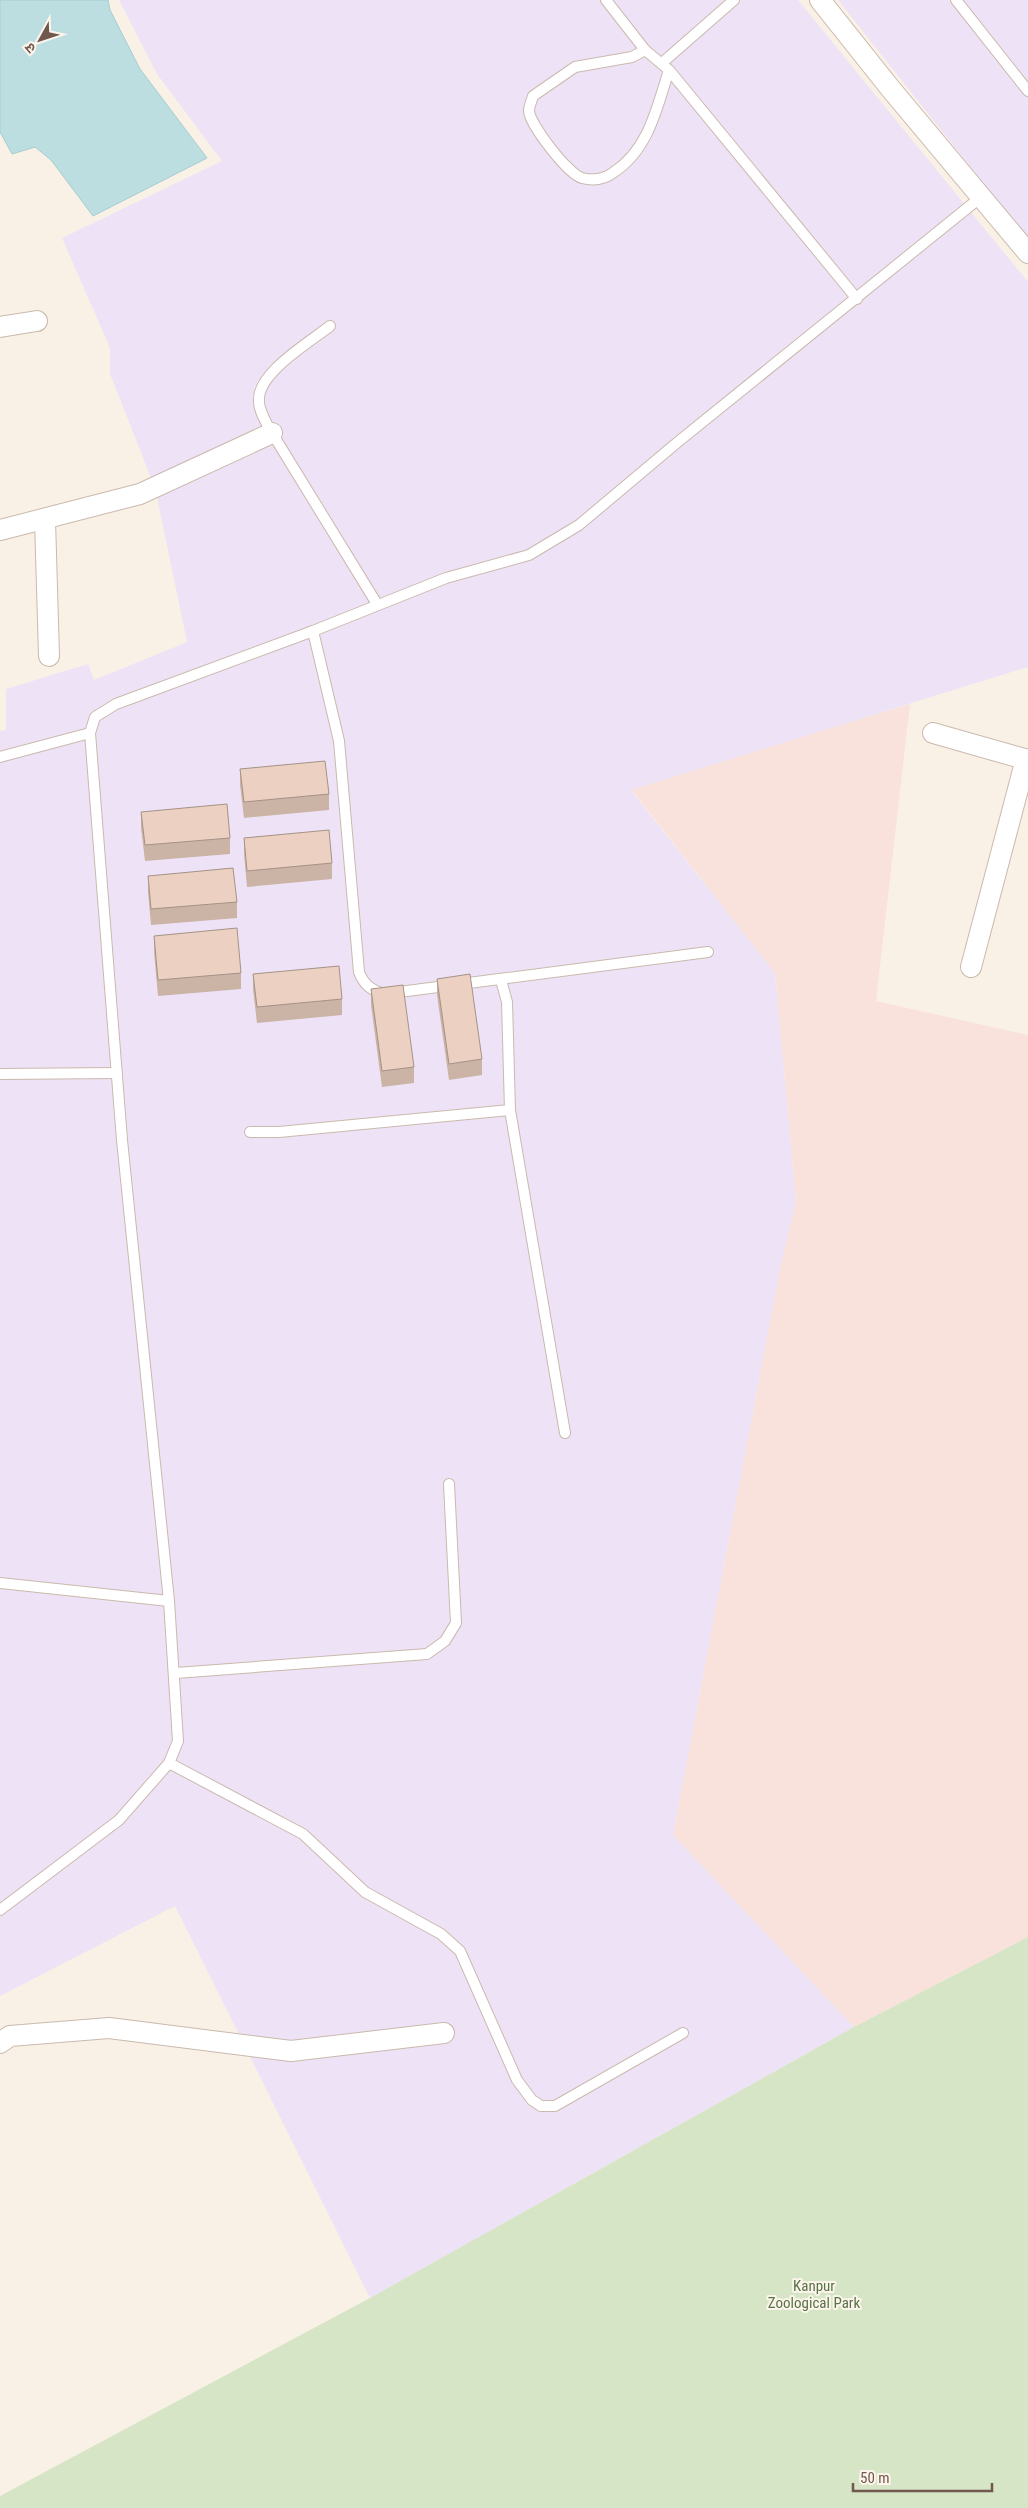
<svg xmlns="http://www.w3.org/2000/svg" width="1028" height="2508" viewBox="0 0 1028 2508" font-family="'Roboto Condensed','Noto Sans Devanagari',sans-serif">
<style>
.commercial{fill:#f9e2db}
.education{fill:#eee3f6}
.green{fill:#d5e5c6}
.water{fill:#bddee1;stroke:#a4cdd1}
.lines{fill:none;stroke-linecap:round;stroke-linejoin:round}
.lane-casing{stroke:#cab9ad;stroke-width:12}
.street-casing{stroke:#cab9ad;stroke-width:22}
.lane{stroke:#fff;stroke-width:10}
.street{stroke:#fff;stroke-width:20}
.wall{fill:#cbb3a6}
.building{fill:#ecd0c1;stroke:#a59287}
.labels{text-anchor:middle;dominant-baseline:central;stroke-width:4;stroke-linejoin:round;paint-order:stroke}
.park-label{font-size:15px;fill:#577447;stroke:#fdf5ec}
</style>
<rect width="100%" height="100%" fill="#faf1e6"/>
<!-- commercial -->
<polygon class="commercial" points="910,704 876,1001 1028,1035 1028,1937 854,2027 673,1835 780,1269 796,1201 775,973 631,789"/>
<!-- education -->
<g class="education">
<polygon points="119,0 798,0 1028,282 1028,667 631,790 775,973 796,1201 780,1269 673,1835 854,2027 370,2298 175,1906 0,1996 0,731 6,730 6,689 88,664 94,680 187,642 155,488 110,374 110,348 62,238 222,161 157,74"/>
<polygon points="838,0 1028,0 1028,240"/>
</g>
<!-- green -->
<polygon class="green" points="1028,1937 1028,2508 0,2508 0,2496 370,2298 854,2027"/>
<!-- water -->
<polygon class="water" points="0,0 108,0 110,10 140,69 207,158 93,216 51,160 35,147 12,154 0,132"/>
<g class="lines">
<!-- lane casing -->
<g class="lane-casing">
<g id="lane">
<polyline points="606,0 645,50"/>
<polyline points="956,0 1028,91"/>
<polyline points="662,63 734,0"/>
<path d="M669 70C657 107 649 149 614 172 605 179 594 181 582 178 568 174 530 125 529 111 529 106 532 100 533 96L575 67 632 57 645 50 669 70 857 299"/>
<path d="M330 326C310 342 259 372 259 399 258 409 265 420 269 428L377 604"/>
<path d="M313 631 339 741 359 972C364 985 371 990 384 994L708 952"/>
<polyline points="0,757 90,733"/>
<polyline points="501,980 507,1002 510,1110 565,1433"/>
<polyline points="0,1074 117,1073"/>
<polyline points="250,1132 279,1132 510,1110"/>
<polyline points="0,1583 169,1601"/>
<polyline points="176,1673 427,1654 445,1641 456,1623 449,1484"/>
<polyline points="169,1763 303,1834 365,1892 441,1934 460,1951 517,2080 532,2100 541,2106 555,2106 683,2033"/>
<polyline points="0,1910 119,1820 169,1763 178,1741 169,1601 122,1140 90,733 95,717 116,704 313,631 446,578 529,555 579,525 679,441 981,197"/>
</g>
</g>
<!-- street casing -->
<g class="street-casing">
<g id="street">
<polyline points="820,0 890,88 1028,253"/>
<polyline points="0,327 37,321"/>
<polyline points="45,520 49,656"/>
<polyline points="0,530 140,494 272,433"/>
<polyline points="933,733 1028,760"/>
<polyline points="971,967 1026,759"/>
<polyline points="0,2043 10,2036 109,2028 291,2051 444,2033"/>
</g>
</g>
<!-- lane -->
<use href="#lane" class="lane"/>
<!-- street -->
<use href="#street" class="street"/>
</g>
<!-- wall -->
<g class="wall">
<polygon points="240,769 329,794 329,810 244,818 240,785"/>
<polygon points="141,812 230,838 230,854 145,861 141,828"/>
<polygon points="244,838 332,863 332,879 247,887 244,854"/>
<polygon points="148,876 237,902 237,918 151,925 148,892"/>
<polygon points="154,936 241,973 241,989 158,996 154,952"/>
<polygon points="253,974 342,999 342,1015 257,1023 253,990"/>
<polygon points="437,979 482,1059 482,1075 449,1080 437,995"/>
<polygon points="371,989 414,1067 414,1083 382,1087 371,1005"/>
</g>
<!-- building -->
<g class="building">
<polygon points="325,761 329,794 244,802 240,769"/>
<polygon points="227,804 230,838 145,845 141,812"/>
<polygon points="329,830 332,863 247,871 244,838"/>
<polygon points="233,868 237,902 151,909 148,876"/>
<polygon points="237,928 241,973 158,980 154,936"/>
<polygon points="339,966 342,999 257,1007 253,974"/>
<polygon points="470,974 482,1059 449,1064 437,979"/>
<polygon points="403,985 414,1067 382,1071 371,989"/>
</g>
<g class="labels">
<!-- park labels -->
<g class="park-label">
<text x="814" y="2286">Kanpur<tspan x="814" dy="17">Zoological Park</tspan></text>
</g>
</g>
<!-- north arrow -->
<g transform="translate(40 40) rotate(230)" stroke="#fdf5ec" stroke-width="4" paint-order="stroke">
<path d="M0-4L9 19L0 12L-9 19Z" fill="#70584e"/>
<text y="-8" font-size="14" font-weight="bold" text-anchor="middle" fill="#70584e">उ</text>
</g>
<!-- scale -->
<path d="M853 2483v8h139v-8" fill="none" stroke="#70584e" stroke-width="2.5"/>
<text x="860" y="2483" font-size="15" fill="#70584e" stroke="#fdf5ec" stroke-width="4" paint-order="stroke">50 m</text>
</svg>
